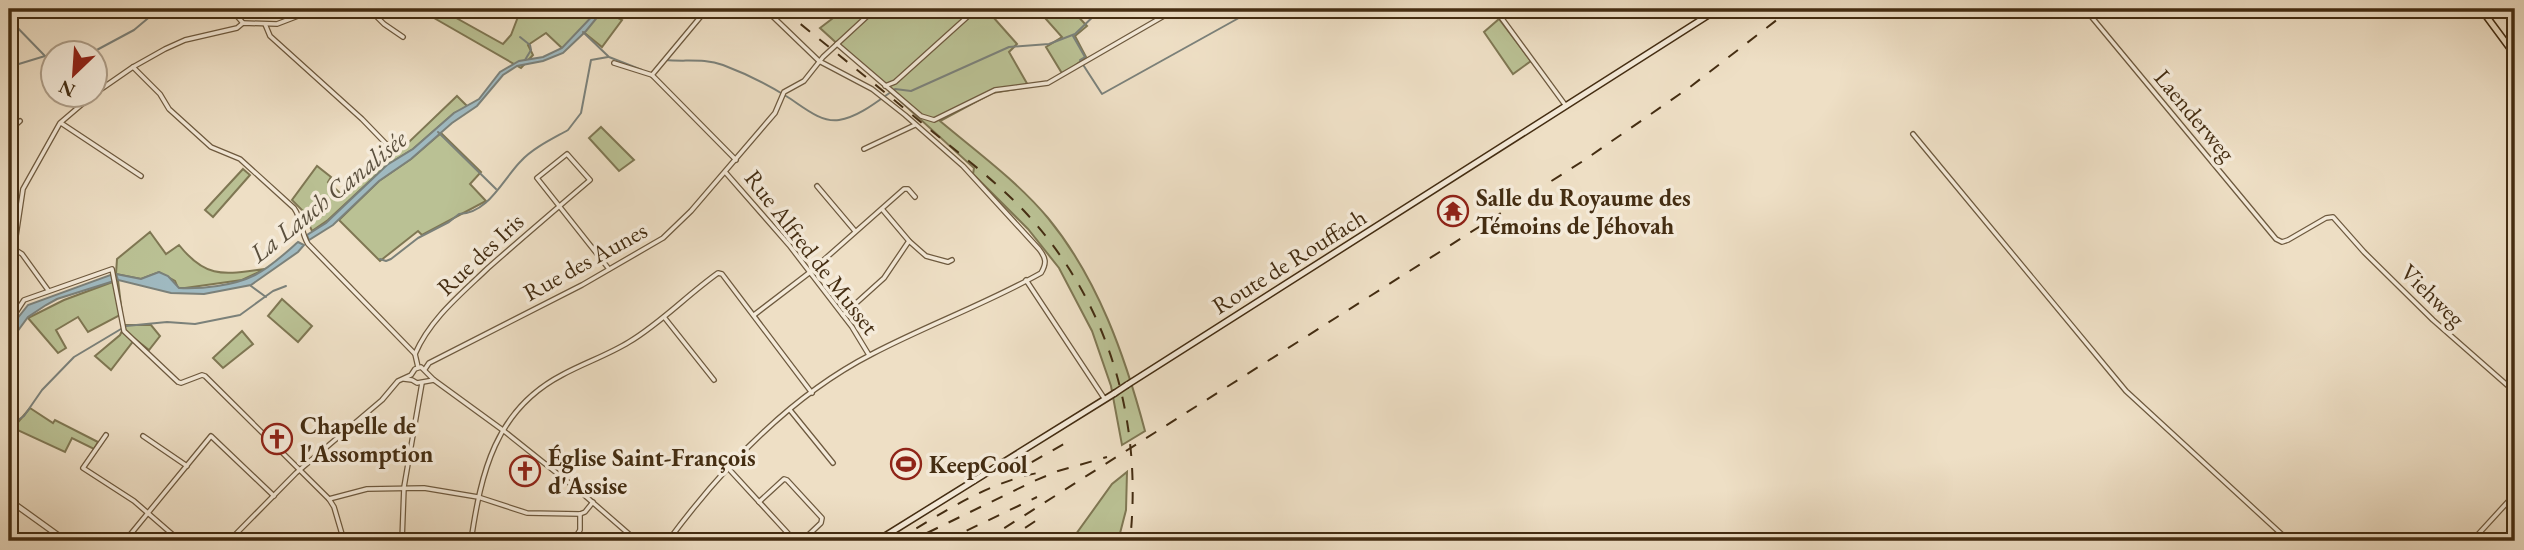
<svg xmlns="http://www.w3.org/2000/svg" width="2524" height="550" viewBox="0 0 2524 550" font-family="'EB Garamond',serif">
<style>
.green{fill:#bac194;stroke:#7f7753;stroke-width:2}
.water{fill:#9fb9c0;stroke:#7b817a;stroke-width:2}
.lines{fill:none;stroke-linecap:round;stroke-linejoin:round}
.stream{stroke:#7b817a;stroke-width:2}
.minor-casing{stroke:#6e5a3f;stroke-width:6}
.tertiary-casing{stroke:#6e5a3f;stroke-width:7}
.secondary-casing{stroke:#442d12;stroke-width:8}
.primary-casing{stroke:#442d12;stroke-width:8}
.minor{stroke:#f4ead9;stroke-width:3.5}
.tertiary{stroke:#f4ead9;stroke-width:4.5}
.secondary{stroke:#f4ead9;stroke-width:5}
.primary{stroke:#eedfc5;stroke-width:5}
.rail{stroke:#442d12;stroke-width:2;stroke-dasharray:12 12;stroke-linecap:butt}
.secondary-bridge-casing{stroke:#442d12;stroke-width:8;stroke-linecap:butt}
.secondary-bridge{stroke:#f4ead9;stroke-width:5}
.labels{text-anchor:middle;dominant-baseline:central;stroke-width:7;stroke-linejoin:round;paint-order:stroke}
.street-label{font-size:24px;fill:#442d12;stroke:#f4ead9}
.poi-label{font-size:24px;font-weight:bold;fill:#442d12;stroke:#f4ead9;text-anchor:start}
.water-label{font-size:26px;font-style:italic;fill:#5b503e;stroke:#f4ead9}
</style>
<rect width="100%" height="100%" fill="#eedfc5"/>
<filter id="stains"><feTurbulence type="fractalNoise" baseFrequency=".00286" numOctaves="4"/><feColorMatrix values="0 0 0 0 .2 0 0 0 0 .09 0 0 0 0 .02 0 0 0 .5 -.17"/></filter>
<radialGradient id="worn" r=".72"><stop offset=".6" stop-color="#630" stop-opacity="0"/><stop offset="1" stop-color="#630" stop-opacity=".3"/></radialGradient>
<!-- green -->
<g class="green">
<polygon points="430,9 440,9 503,44 511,35 521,9 601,9 622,20 602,47 581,30 563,49 546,33 528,45 533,55 521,68 427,14"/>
<path d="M845 9H986L1017 44 1009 52 1029 87 992 93 940 121C977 152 1017 181 1048 218 1098 279 1125 356 1145 431L1122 445 1111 386 1092 331 1059 268 1028 229 973 174 974 168 820 28Z"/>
<polygon points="1037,9 1071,9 1087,26 1075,36 1086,57 1063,75 1046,47 1062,37"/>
<polygon points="1499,19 1531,61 1513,74 1484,32"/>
<polygon points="457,96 468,107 454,113 413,149 387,165 328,220 312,231 303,211 292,200 317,166 331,177 328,182 341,194 388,150 408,143"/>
<polygon points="601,127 634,160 619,171 589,138"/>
<polygon points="441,133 481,172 470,184 486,201 422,235 418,231 380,261 339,220 379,181 411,159"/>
<polygon points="243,169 250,175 213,217 205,210"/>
<path d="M150 232 166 254 179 245C207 280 225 274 265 269L242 280 185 288H178L175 281 159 272 141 279 116 274 117 259Z"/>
<polygon points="118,280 122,314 88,332 78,317 56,330 66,348 58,353 28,318 64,300"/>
<polygon points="282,299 312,326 298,342 268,316"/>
<polygon points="125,325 151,325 160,336 149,350 135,339 111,370 95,356 120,335"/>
<polygon points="242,331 253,344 223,368 213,358"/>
<polygon points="30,408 53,423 55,420 98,442 94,449 72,438 65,452 13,428"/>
<polygon points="1127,472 1126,510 1118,541 1071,541 1112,484"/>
</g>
<!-- water -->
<g class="water">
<polygon points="599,9 604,9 586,31 563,53 543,61 517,66 503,75 477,106 452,123 411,159 379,181 333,225 309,240 307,235 326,223 387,165 413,149 454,113 479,99 500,72 519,61 543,57 562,48"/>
<path d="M298 242 304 245 298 252 251 285 204 294 171 293 118 280 116 274 141 279 159 272 168 276 179 288C202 289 233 286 255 275 271 267 284 254 298 242Z"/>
<polygon points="113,274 114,281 57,299 46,305 28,317 9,343 9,329 28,305"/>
</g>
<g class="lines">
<!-- stream -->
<g class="stream">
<polyline points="1270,9 1275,17 1303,9"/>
<polyline points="9,19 45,56"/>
<polyline points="583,32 609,57 642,70"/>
<polyline points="1073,36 1085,57 1080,60 1102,94 1255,9"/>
<polyline points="520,37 530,45 531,50 525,60"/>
<polyline points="93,52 134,30 159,9"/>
<path d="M665 60C685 62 704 58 723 65 744 73 767 84 786 96 801 105 820 123 839 120 859 117 879 100 895 89L911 91 1009 47 1049 44 1075 34 1101 9"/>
<polyline points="9,67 45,56 52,57"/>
<polyline points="438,132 496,189"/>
<path d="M380 259 386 261 391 259 418 238 449 222 459 214C488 214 503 179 521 161 533 148 552 139 568 130L581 113 591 60 608 57"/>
<polyline points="251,286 266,297"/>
<polyline points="9,426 24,416 42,390 74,357 126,326 167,322 195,324 240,315 273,291 286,286"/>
</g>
<!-- minor casing -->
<g class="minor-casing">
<g id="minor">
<polyline points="231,9 243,23"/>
<polyline points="369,9 384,24 403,37"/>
<polyline points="1495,9 1566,106"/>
<polyline points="2085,9 2276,239 2282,242 2288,240 2326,218 2333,217 2364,252 2433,320 2515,392"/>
<polyline points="265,24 270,36 362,119 392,150"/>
<polyline points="837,44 921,116 934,120 995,90 1048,83 1176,9"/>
<polyline points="9,61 11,64"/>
<polyline points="614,63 652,75 736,160"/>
<path d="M133 67 160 94 169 109 211 147 240 159 294 208C302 219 301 233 308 244L415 354"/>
<polyline points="652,75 707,9"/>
<polyline points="885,86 895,82 976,9"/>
<polyline points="94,94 133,67 165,49 185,40 237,28 243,23 277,24 316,9"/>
<polyline points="61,123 141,176"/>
<polyline points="9,127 11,129 20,121"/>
<polyline points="1913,134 2126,391 2289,541"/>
<polyline points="864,149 915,125"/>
<polyline points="726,173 789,245 852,327 869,355"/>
<polyline points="817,186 855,231"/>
<polyline points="882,209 909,241 926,256 948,262 952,260"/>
<polyline points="14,249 22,254 48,290"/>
<polyline points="9,258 14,249 23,189 60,123 94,94"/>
<polyline points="1026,280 1104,398"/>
<polyline points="754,315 809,273 904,189 908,189 915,197"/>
<polyline points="843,315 884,278 909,241"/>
<polyline points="664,317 714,380"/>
<polyline points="9,323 24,300 112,269 124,331 178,382 181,383 202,375 205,376 329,499 334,507 344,541"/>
<path d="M418 367 415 354C430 319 461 294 488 268 522 238 556 209 590 180L567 154 537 178 609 269"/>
<polyline points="425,369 429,363 582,285 663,238 691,211 775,113 784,92 804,81 823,57 875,9"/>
<polyline points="404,379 412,380 417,383 434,380"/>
<polyline points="790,410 833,463"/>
<polyline points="106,435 83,468 134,501 180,541"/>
<polyline points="143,436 187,466"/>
<polyline points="728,468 795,541"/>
<polyline points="329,499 367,489 424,488 478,497 527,513 580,514"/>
<polyline points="759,502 784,479 787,480 822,518 821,523 802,541"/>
<polyline points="580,514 585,512 593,502"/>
<polyline points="125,541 211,436 274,496"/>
<polyline points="229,541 296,473 382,400 398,381 411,375 415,369 421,367 434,380 504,431 583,494 637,541"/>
<polyline points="402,541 404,487 422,383"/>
<path d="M471 541C481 473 495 410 562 375 584 363 608 355 629 342 661 323 687 295 718 273L722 274 812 393"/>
<polyline points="573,541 580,530 580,514"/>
<path d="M668 541C722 468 790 396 872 354 927 325 986 304 1041 273 1047 263 1046 258 1039 249L963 166 905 115 872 89 819 61 765 9"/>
<polyline points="2472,541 2515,494"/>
</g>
</g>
<!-- tertiary casing -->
<g class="tertiary-casing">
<polyline id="tertiary" points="9,500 66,541"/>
</g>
<!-- secondary casing -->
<g class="secondary-casing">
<g id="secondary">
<polyline points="1127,385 1718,9"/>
<polyline points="877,541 1115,393"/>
</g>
</g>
<!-- primary casing -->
<g class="primary-casing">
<polyline id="primary" points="2481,9 2515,55"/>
</g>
<!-- minor -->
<use href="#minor" class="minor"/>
<!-- tertiary -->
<use href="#tertiary" class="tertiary"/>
<!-- secondary -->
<use href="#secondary" class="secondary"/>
<!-- primary -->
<use href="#primary" class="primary"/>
<!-- rail -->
<g class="rail">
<path d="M782 9C829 47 876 85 922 123 957 152 995 180 1026 213 1109 303 1143 421 1130 541"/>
<polyline points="1011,474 1069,441"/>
<polyline points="927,533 1034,481 1058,471 1107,457"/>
<path d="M896 541C942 513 989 481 1043 472"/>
<polyline points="945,541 1037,497"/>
<polyline points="984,541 1583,161 1690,87 1791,9"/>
<polyline points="1005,541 1037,520"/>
</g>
<!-- secondary-bridge casing -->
<g class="secondary-bridge-casing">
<polyline id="secondary-bridge" points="1115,393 1127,385"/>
</g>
<!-- secondary-bridge -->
<use href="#secondary-bridge" class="secondary-bridge"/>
</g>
<!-- icons -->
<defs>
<g id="temple-ring" transform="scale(1.575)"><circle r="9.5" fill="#f4ead9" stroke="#8f2418" stroke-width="1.5"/><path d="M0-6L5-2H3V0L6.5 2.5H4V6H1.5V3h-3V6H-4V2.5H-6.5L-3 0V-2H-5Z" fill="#8f2418"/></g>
<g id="church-ring" transform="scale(1.575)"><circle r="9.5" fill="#f4ead9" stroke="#8f2418" stroke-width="1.5"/><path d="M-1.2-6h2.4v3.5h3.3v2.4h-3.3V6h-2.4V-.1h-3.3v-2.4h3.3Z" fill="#8f2418"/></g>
<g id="stadium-ring" transform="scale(1.575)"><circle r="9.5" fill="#f4ead9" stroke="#8f2418" stroke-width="1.5"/><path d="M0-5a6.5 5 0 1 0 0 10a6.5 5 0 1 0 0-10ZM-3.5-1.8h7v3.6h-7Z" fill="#8f2418"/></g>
</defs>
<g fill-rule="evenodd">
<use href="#temple-ring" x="1453" y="211"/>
<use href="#church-ring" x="277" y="439"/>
<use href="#stadium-ring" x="906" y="464"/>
<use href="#church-ring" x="525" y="471"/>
</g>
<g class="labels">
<!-- street labels -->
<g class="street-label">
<text transform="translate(2195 115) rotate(50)">Laenderweg</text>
<text transform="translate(812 252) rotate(52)">Rue Alfred de Musset</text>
<text transform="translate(480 254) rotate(-43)">Rue des Iris</text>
<text transform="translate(585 261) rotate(-29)">Rue des Aunes</text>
<text transform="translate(1289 261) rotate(-32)">Route de Rouffach</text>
<text transform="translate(2433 295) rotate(44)">Viehweg</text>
</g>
<!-- poi labels -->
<g class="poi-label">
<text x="1476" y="197">Salle du Royaume des<tspan x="1476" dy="28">Témoins de Jéhovah</tspan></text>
<text x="300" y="425">Chapelle de<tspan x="300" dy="28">l'Assomption</tspan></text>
<text x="548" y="457">Église Saint-François<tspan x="548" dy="28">d'Assise</tspan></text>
<text x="929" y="464">KeepCool</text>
</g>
<!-- water labels -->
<g class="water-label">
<text transform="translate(328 196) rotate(-39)">La Lauch Canalisée</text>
</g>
</g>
<!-- margin -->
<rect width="2524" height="550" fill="none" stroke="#eedfc5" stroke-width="35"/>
<rect x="10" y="10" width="2503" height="529" fill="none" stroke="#442d12" stroke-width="3.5"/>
<rect x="18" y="18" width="2489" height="515" fill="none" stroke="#442d12" stroke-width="2"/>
<!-- north arrow -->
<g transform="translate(74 74) rotate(205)"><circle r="33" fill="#f4ead9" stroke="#ae9e89" stroke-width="2"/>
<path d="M0-5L12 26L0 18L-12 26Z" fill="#8f2418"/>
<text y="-10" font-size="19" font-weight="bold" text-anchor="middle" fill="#442d12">N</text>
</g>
<rect width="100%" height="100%" filter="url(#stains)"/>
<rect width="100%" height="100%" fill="url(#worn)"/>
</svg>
